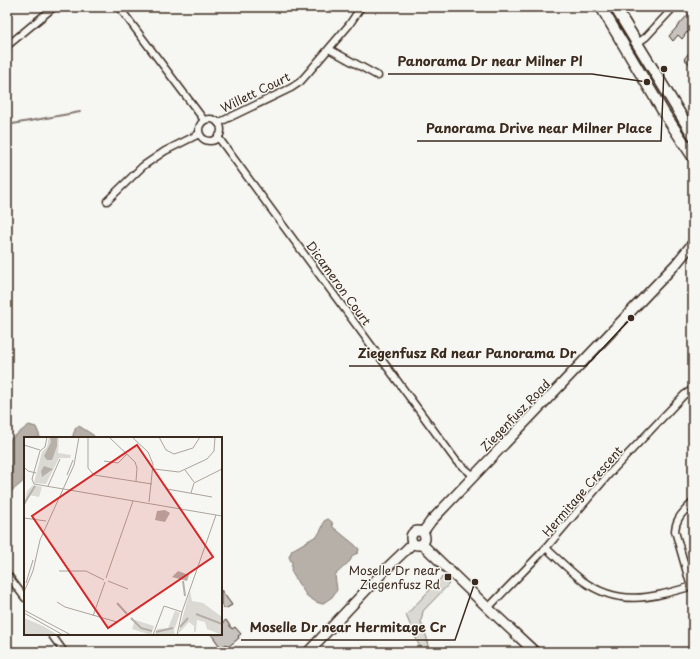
<svg xmlns="http://www.w3.org/2000/svg" width="700" height="659" viewBox="0 0 700 659" font-family="'Playpen Sans',sans-serif">
<style>
.green{fill:#dad9d3;stroke:#8a8278}
.water{fill:#b6b0a9;stroke:#857a71}
.lines{fill:none;stroke-linecap:round;stroke-linejoin:round}
.stream{stroke:#857a71;stroke-width:2}
.building{fill:#c8c3be;stroke:#3b2a1e}
.street-casing{stroke:#3b2a1e;stroke-width:9}
.secondary-casing{stroke:#3b2a1e;stroke-width:12}
.primary-casing{stroke:#3b2a1e;stroke-width:13}
.street{stroke:#f6f6f2;stroke-width:6}
.secondary{stroke:#f6f6f2;stroke-width:9}
.primary{stroke:#f6f6f2;stroke-width:10}
.poi-dot{fill:#3b2a1e;stroke:#f6f6f2;stroke-width:1.5}
.labels{text-anchor:middle;dominant-baseline:central;stroke-width:3;stroke-linejoin:round;paint-order:stroke}
.street-label{font-size:12px;fill:#3b2a1e;stroke:#f6f6f2}
.poi-label{font-size:12px;fill:#3b2a1e;stroke:#f6f6f2;text-anchor:end}
.inset-river{fill:none;stroke:#b6b0a9;stroke-width:2}
.inset-road{fill:none;stroke:#aba49d;stroke-width:1}
.view{fill:#d62828;fill-opacity:0.15;stroke:#d62828;stroke-width:2}
.inset-edge{fill:none;stroke:#3b2a1e;stroke-width:2}
.leader{fill:none;stroke:#3b2a1e;stroke-width:1.5}
.callout-dot{fill:#3b2a1e;stroke:#f6f6f2;stroke-width:1.5}
.callout-label{font-size:13px;text-anchor:middle;font-weight:bold;fill:#3b2a1e;stroke:#f6f6f2;stroke-width:3;stroke-linejoin:round;paint-order:stroke}
</style>
<rect width="100%" height="100%" fill="#f6f6f2"/>
<filter id="ink" filterUnits="userSpaceOnUse"><feTurbulence type="fractalNoise" baseFrequency=".025" numOctaves="2"/><feDisplacementMap in="SourceGraphic" scale="8" xChannelSelector="R" yChannelSelector="G"/><feConvolveMatrix kernelMatrix="1 2 1 2 8 2 1 2 1" color-interpolation-filters="sRGB"/></filter>
<g filter="url(#ink)">
<!-- green -->
<polygon class="green" points="442,577 449,584 423,611 421,622 427,638 428,647 421,650 406,615"/>
<!-- water -->
<g class="water">
<polygon points="29,425 36,427 39,434 40,438 25,438 25,480 7,495 7,442"/>
<polygon points="79,426 93,435 96,438 72,438 76,427"/>
<polygon points="328,519 332,522 333,527 355,545 359,549 358,553 353,555 350,561 335,575 337,590 332,597 322,604 316,602 307,596 298,583 291,571 292,563 289,557 292,550 318,535 322,528 324,521"/>
</g>
<g class="lines">
<!-- stream -->
<polyline class="stream" points="7,125 80,112"/>
</g>
<!-- building -->
<g class="building">
<polygon points="693,9 693,32 690,35 687,32 682,39 678,35 673,41 669,36"/>
<polygon points="693,48 693,67 684,59"/>
<polygon points="221,590 232,605 225,609 221,604"/>
<polygon points="226,620 232,629 235,627 241,634 238,636 239,638 228,647 226,644 221,648 211,634 221,634 221,624"/>
</g>
<g class="lines">
<!-- street casing -->
<g class="street-casing">
<g id="street">
<polyline points="119,7 204,120"/>
<polyline points="636,44 646,37 674,7"/>
<polyline points="7,46 54,7"/>
<polyline points="329,49 378,76"/>
<circle cx="210" cy="130" r="11"/>
<polyline points="218,123 291,88 300,82 308,73 349,25 361,7"/>
<polyline points="218,137 457,462 474,476"/>
<polyline points="107,201 143,166 165,151 199,134"/>
<path d="M546 548C558 559 571 572 583 581 621 608 653 597 693 586"/>
<polyline points="7,574 25,598"/>
<path d="M691 587 675 531C676 517 684 512 693 502"/>
<polyline points="488,608 546,548 610,473 684,395 693,389"/>
<polyline points="51,634 64,652"/>
</g>
</g>
<!-- secondary casing -->
<g class="secondary-casing">
<g id="secondary">
<circle cx="418" cy="538" r="7"/>
<polyline points="423,532 431,521 676,264 693,243"/>
<polyline points="422,544 488,608 535,652"/>
<polyline points="308,652 389,566 413,543"/>
</g>
</g>
<!-- primary casing -->
<g class="primary-casing">
<g id="primary">
<polyline points="601,7 664,113 693,157"/>
<polyline points="615,7 693,135"/>
</g>
</g>
<!-- street -->
<use href="#street" class="street"/>
<!-- secondary -->
<use href="#secondary" class="secondary"/>
<!-- primary -->
<use href="#primary" class="primary"/>
</g>
</g>
<!-- markers -->
<rect class="poi-dot" x="444" y="573" width="8" height="8" rx="2"/>
<g class="labels">
<!-- street labels -->
<g class="street-label">
<text transform="translate(255 92) rotate(-26)">Willett Court</text>
<text transform="translate(339 283) rotate(54)">Dicameron Court</text>
<text transform="translate(515 415) rotate(-46)">Ziegenfusz Road</text>
<text transform="translate(582 491) rotate(-49)">Hermitage Crescent</text>
</g>
<!-- poi labels -->
<g class="poi-label">
<text x="440" y="570">Moselle Dr near<tspan x="440" dy="14">Ziegenfusz Rd</tspan></text>
</g>
</g>
<!-- overview -->
<g transform="translate(24 437)">
<rect width="198" height="198" fill="#f6f6f2"/>
<path d="M25 0H35L34 16 47 18 46 21H35L22 47 10 46 18 15 23 10ZM9 48 18 50 15 60 5 58 0 71 3 54ZM166 154 168 164 179 166 198 180V198L183 192 181 185 173 183 172 194 170 196V189L165 185 154 197ZM151 174 156 176 150 193 151 198H131L133 192 144 191ZM0 181 19 189 34 198H0ZM111 183 130 189 127 198 108 192Z" fill="#dad9d3"/>
<path d="M26 0H33V9L28 23H23L20 19 27 5ZM20 29 29 32 18 40 17 34ZM141 73 146 76 141 85 131 83 133 74ZM154 134 165 138 163 144 148 140Z" fill="#b6b0a9"/>
<path class="inset-river" d="M0 67 11 49M159 144 161 159M93 166 103 177M172 177 198 187M107 181 117 191 128 194M156 190 164 181M132 195 149 191"/>
<path class="inset-road" d="M23 0 21 10 16 14 8 42 10 47 198 79M64 0V31L70 38 128 47M85 0 111 25 113 31 112 44M108 0 124 15 129 27 125 65M135 0 142 13 150 17 169 11 176 0M0 8 16 13M80 24 94 26 103 17M0 30 4 34 12 36M130 32 155 35 183 22 190 14 191 0M161 33 170 45M43 38 49 23M24 49 36 22M143 52 188 60M167 56 170 46 198 32M0 81 22 84M35 134H62L80 143M82 141 109 64M84 144 104 152M2 146 9 123M0 155 9 134 16 103 50 28 55 0M33 165 41 170 93 185M0 173 47 198M0 176 39 198M69 179 81 145M129 198 140 169 158 175M153 198 158 175 192 78"/>
<path class="view" d="M113 8 189 120 84 191 8 79Z"/>
<rect width="198" height="198" class="inset-edge"/>
</g>
<!-- callouts -->
<path class="leader" d="M647 82L592 74H388M664 69L661 141H417M631 318L586 366H349M475 582L455 640H241"/>
<g class="callout-dot">
<circle cx="647" cy="82" r="4"/>
<circle cx="664" cy="69" r="4"/>
<circle cx="631" cy="318" r="4"/>
<circle cx="475" cy="582" r="4"/>
</g>
<g class="callout-label">
<text x="490" y="66">Panorama Dr near Milner Pl</text>
<text x="539" y="133">Panorama Drive near Milner Place</text>
<text x="467" y="358">Ziegenfusz Rd near Panorama Dr</text>
<text x="348" y="632">Moselle Dr near Hermitage Cr</text>
</g>
<!-- margin -->
<rect width="700" height="659" fill="none" stroke="#f6f6f2" stroke-width="24"/>
<rect x="12" y="12" width="676" height="635" fill="none" stroke="#3b2a1e" stroke-width="1.5" filter="url(#ink)"/>
</svg>
